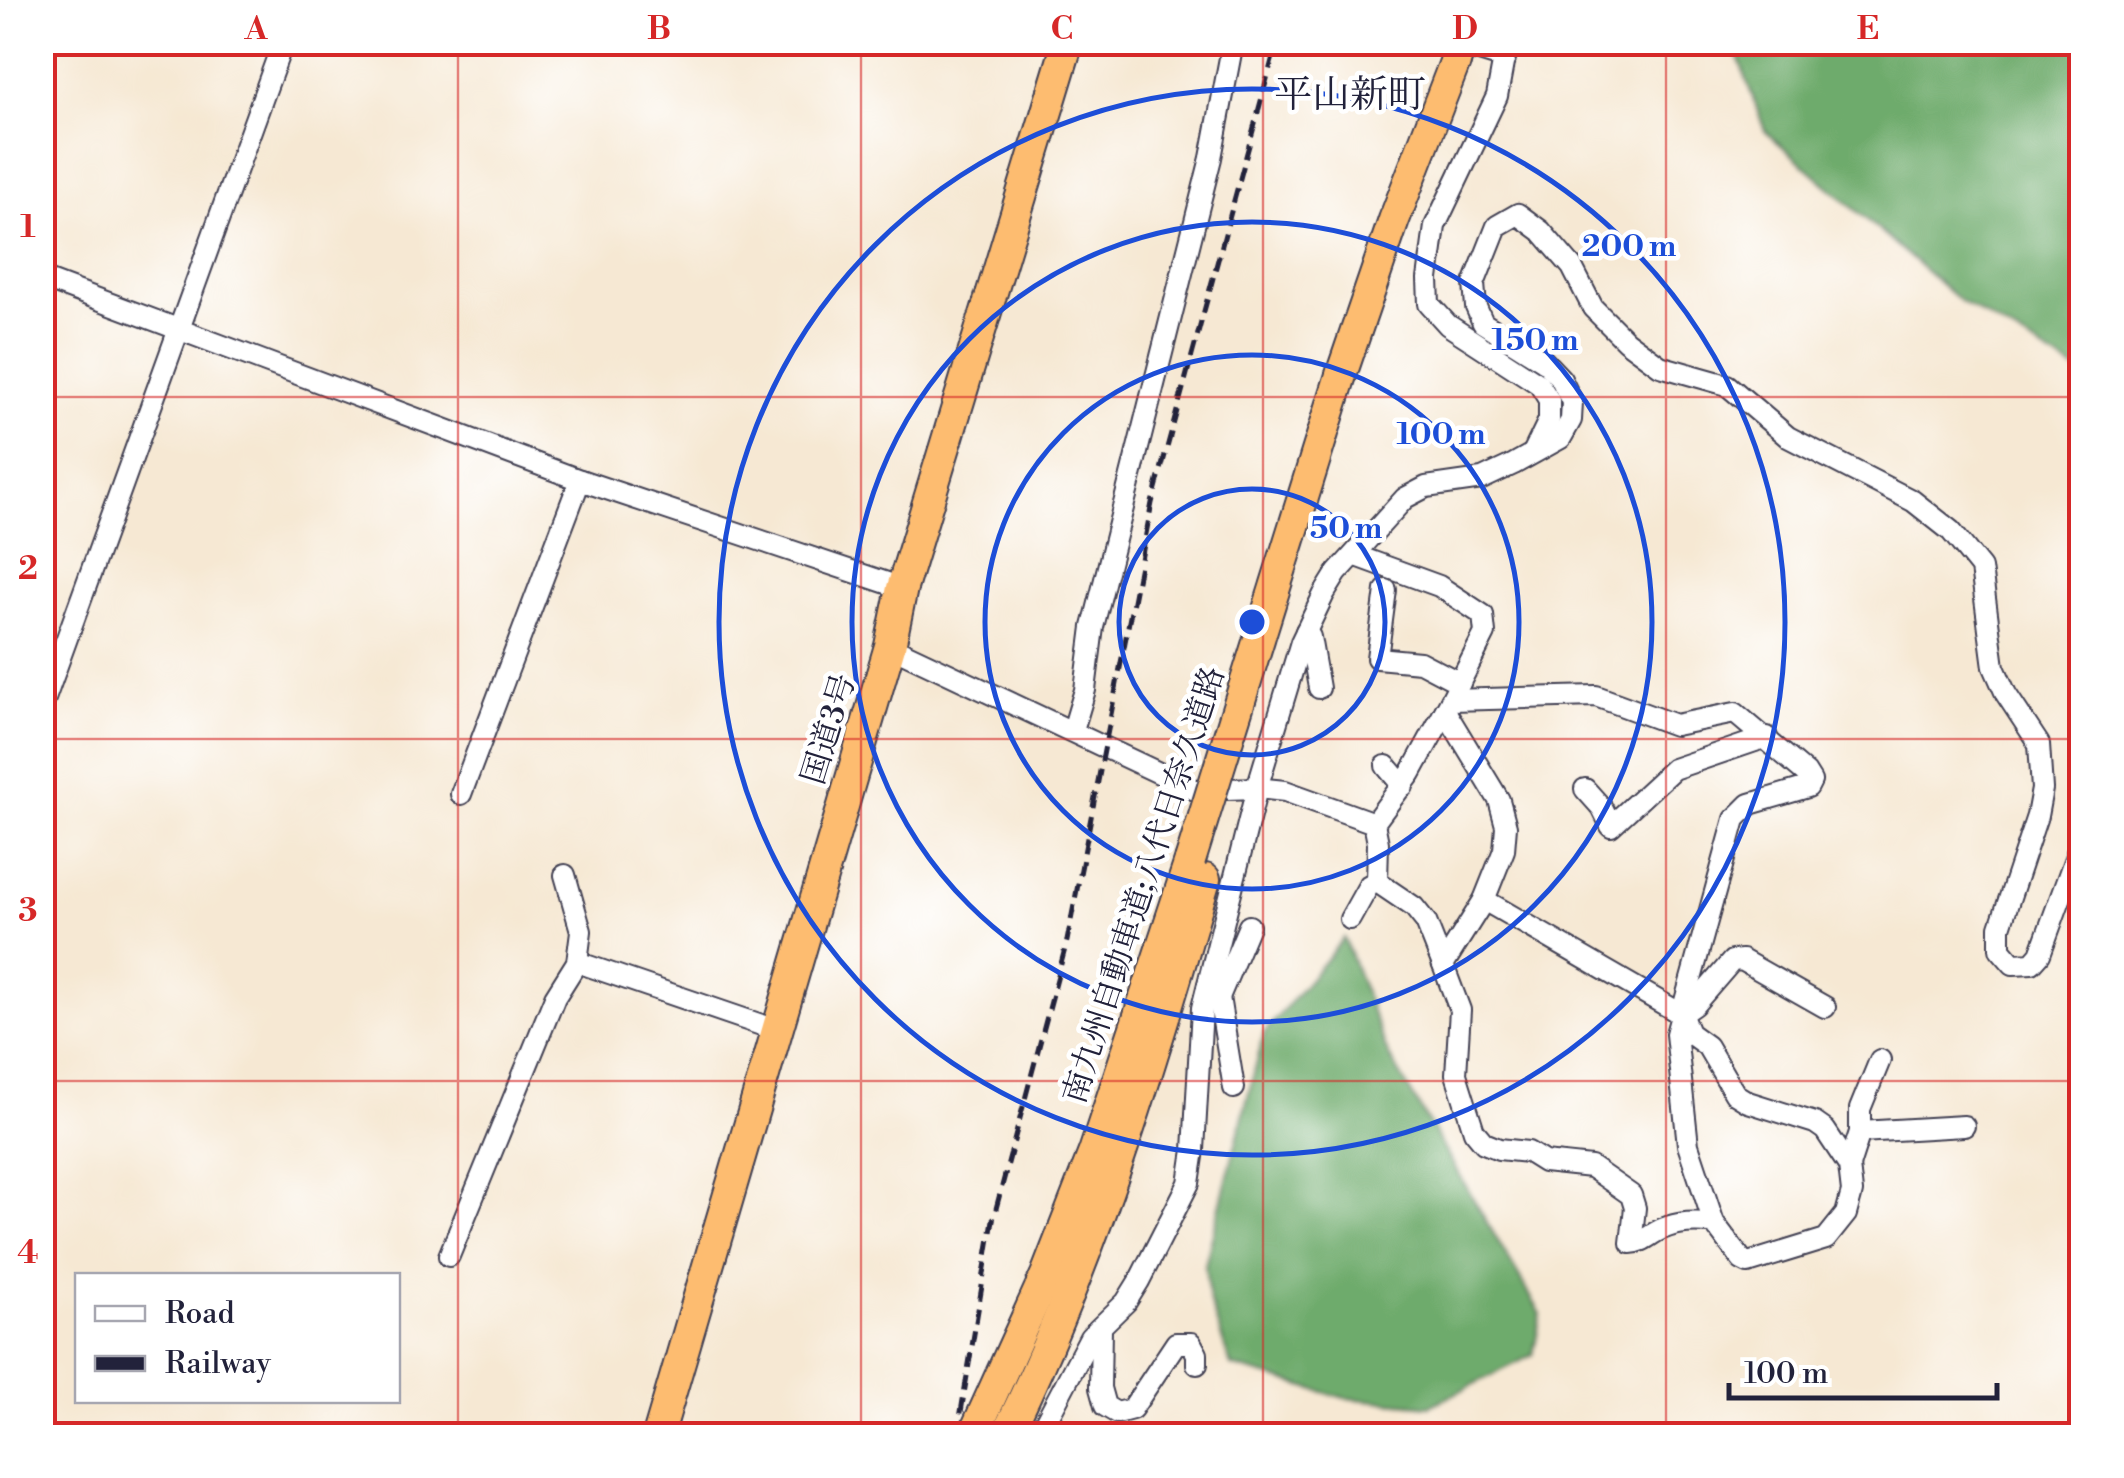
<svg xmlns="http://www.w3.org/2000/svg" width="2124" height="1478" viewBox="0 0 2124 1478" font-family="'Libre Bodoni','Noto Serif JP',serif">
<style>
.forest{fill:#6eab6c;stroke:#486654;stroke-width:2.5}
.lines{fill:none;stroke-linecap:round;stroke-linejoin:round}
.minor-casing{stroke:#424052;stroke-width:24}
.highway-casing{stroke:#424052;stroke-width:34}
.minor{stroke:#fff;stroke-width:20}
.highway{stroke:#fdbc70;stroke-width:30}
.rail{stroke:#22223b;stroke-width:5;stroke-dasharray:15 8;stroke-linecap:butt}
.highway-bridge-casing{stroke:#424052;stroke-width:34;stroke-linecap:butt}
.highway-bridge{stroke:#fdbc70;stroke-width:30}
.grid{fill:none;stroke:#d62828;stroke-width:2.5;stroke-opacity:0.55}
.ring{fill:none;stroke:#1d4ed8;stroke-width:5}
.labels{text-anchor:middle;dominant-baseline:central;stroke-width:9;stroke-linejoin:round;paint-order:stroke}
.street-label{font-size:32px;fill:#22223b;stroke:#fff}
.quarter-label{font-size:38px;fill:#22223b;stroke:#fff}
.centre{fill:#1d4ed8;stroke:#fff;stroke-width:5}
.ring-label{font-size:30px;text-anchor:middle;font-weight:bold;fill:#1d4ed8;stroke:#fff;stroke-width:9;stroke-linejoin:round;paint-order:stroke}
.neatline{fill:none;stroke:#d62828;stroke-width:4}
.grid-label{font-size:32px;text-anchor:middle;font-weight:bold;fill:#d62828}
</style>
<rect width="100%" height="100%" fill="#fff"/>
<filter id="ink" filterUnits="userSpaceOnUse"><feTurbulence type="fractalNoise" baseFrequency=".01" numOctaves="2"/><feDisplacementMap in="SourceGraphic" scale="20" xChannelSelector="R" yChannelSelector="G"/><feConvolveMatrix kernelMatrix="1 2 1 2 8 2 1 2 1" color-interpolation-filters="sRGB"/></filter>
<filter id="wash" filterUnits="userSpaceOnUse"><feTurbulence type="fractalNoise" baseFrequency=".0048" numOctaves="4" result="noise"/><feDisplacementMap in="SourceGraphic" scale="40" xChannelSelector="R" yChannelSelector="G"/><feGaussianBlur stdDeviation="2.25" result="paint"/><feColorMatrix in="noise" values="0 0 0 0 0 0 0 0 0 0 0 0 0 0 0 0 0 1.4 0 .05"/><feComposite in="paint" operator="in"/></filter>
<g filter="url(#wash)">
<rect width="100%" height="100%" fill="#f6e8d3"/>
<!-- forest -->
<g class="forest">
<polygon points="1733,43 2081,43 2081,374 1960,301 1765,131"/>
<polygon points="1344,938 1388,1054 1541,1314 1533,1355 1430,1406 1345,1398 1231,1366 1209,1300 1205,1265 1264,1033"/>
</g>
</g>
<g filter="url(#ink)">
<g class="lines">
<!-- minor casing -->
<g class="minor-casing">
<g id="minor">
<polyline points="1450,42 1505,59"/>
<polyline points="1507,42 1497,96 1435,226 1428,279 1429,304 1448,325 1539,384 1549,400 1549,420 1534,451"/>
<polyline points="42,278 580,480 902,588"/>
<polyline points="1354,555 1439,586 1483,615 1485,633 1451,700"/>
<polyline points="1386,590 1377,658 1420,662 1460,683"/>
<polyline points="1306,631 1310,637 1319,688"/>
<polyline points="890,646 1195,790 1257,788 1285,791 1374,823"/>
<polyline points="42,707 283,42"/>
<polyline points="1073,730 1085,690 1093,627 1211,158 1233,42"/>
<polyline points="1386,766 1403,786"/>
<polyline points="1585,789 1602,808 1611,826 1673,769 1767,737"/>
<polyline points="461,794 580,480"/>
<path d="M1374 823 1378 843 1377 882 1414 907 1426 922 1443 965 1460 1010 1456 1074 1474 1131 1484 1143 1499 1149 1528 1152 1544 1162 1591 1167 1631 1195 1635 1208 1631 1243C1643 1243 1650 1234 1662 1229 1680 1221 1695 1222 1714 1223L1742 1260 1748 1263 1826 1239 1846 1214 1852 1192 1849 1166 1825 1130 1815 1123 1748 1102 1735 1094 1707 1046 1689 1033 1681 1014 1484 900"/>
<polyline points="1374,823 1411,773 1451,700 1596,696 1675,725 1735,713 1806,773 1811,781 1808,787 1750,804 1735,819 1676,1034 1688,1145 1714,1223"/>
<polyline points="1350,919 1369,885 1377,882"/>
<polyline points="577,962 776,1030"/>
<polyline points="1443,965 1484,900 1504,850 1506,826 1499,800 1445,711"/>
<polyline points="1208,985 1219,997 1249,926"/>
<polyline points="1219,997 1234,1088"/>
<polyline points="1681,1014 1694,1005 1732,961 1742,960 1825,1007"/>
<polyline points="1860,1132 1964,1126"/>
<polyline points="1849,1166 1860,1132 1860,1109 1880,1060"/>
<polyline points="449,1256 555,997 577,962 581,931 565,875"/>
<polyline points="1101,1328 1100,1388 1105,1406 1117,1413 1132,1409 1176,1343 1191,1343 1197,1354 1197,1364"/>
<polyline points="1038,1436 1090,1337 1126,1302 1139,1281 1189,1183 1194,1150 1202,1008 1257,788 1301,642 1324,594 1337,573 1405,498 1426,487 1482,479 1514,464 1561,438 1571,420 1572,402 1561,379 1544,361 1483,323 1476,307 1474,284 1497,226 1518,214 1541,231 1572,267 1593,308 1626,341 1660,366 1727,385 1788,437 1913,501 1951,531 1981,568 1994,667 2006,694 2039,744 2042,789 2037,816 2000,927 2000,949 2013,964 2032,963 2040,954 2082,839"/>
</g>
</g>
<!-- highway casing -->
<g class="highway-casing">
<g id="highway">
<polyline points="1341,375 1394,220 1455,62"/>
<polyline points="658,1436 890,646 902,588 1068,42"/>
<polyline points="973,1436 1046,1275 1094,1152 1190,861"/>
<path d="M1006 1436C1094 1257 1150 1069 1205 879"/>
</g>
</g>
<!-- minor -->
<use href="#minor" class="minor"/>
<!-- highway -->
<use href="#highway" class="highway"/>
<!-- rail -->
<polyline class="rail" points="957,1436 993,1220 1067,941 1152,503 1277,42"/>
<!-- highway-bridge casing -->
<g class="highway-bridge-casing">
<g id="highway-bridge">
<polyline points="1455,62 1461,42"/>
<polyline points="1190,861 1341,375"/>
</g>
</g>
<!-- highway-bridge -->
<use href="#highway-bridge" class="highway-bridge"/>
</g>
</g>
<!-- grid -->
<path class="grid" d="M458 42V1436M861 42V1436M1263 42V1436M1666 42V1436M42 397H2082M42 739H2082M42 1081H2082"/>
<!-- distance rings -->
<g class="ring">
<circle cx="1252" cy="622" r="133"/>
<circle cx="1252" cy="622" r="267"/>
<circle cx="1252" cy="622" r="400"/>
<circle cx="1252" cy="622" r="533"/>
</g>
<g class="labels">
<!-- street labels -->
<g class="street-label">
<text transform="translate(829 729) rotate(-73)">国道3号</text>
<text transform="translate(1144 885) rotate(-72)">南九州自動車道;八代日奈久道路</text>
</g>
<!-- quarter labels -->
<g class="quarter-label">
<text x="1350" y="95">平山新町</text>
</g>
</g>
<circle cx="1252" cy="622" r="15" class="centre"/>
<g class="ring-label">
<text x="1629" y="256">200 m</text>
<text x="1535" y="350">150 m</text>
<text x="1441" y="444">100 m</text>
<text x="1346" y="538">50 m</text>
</g>
<!-- margin -->
<rect width="2124" height="1478" fill="none" stroke="#fff" stroke-width="110"/>
<!-- legend -->
<rect x="75" y="1273" width="325" height="130" fill="#ffffff" stroke="#a7a7b1" stroke-width="2.5"/>
<rect x="95" y="1306" width="50" height="15" fill="#ffffff" stroke="#a7a7b1" stroke-width="2.5"/>
<text x="165" y="1323" font-size="30" fill="#22223b">Road</text>
<rect x="95" y="1356" width="50" height="15" fill="#22223b" stroke="#a7a7b1" stroke-width="2.5"/>
<text x="165" y="1373" font-size="30" fill="#22223b">Railway</text>
<!-- scale -->
<path d="M1729 1383v15h268v-15" fill="none" stroke="#22223b" stroke-width="5"/>
<text x="1744" y="1383" font-size="30" fill="#22223b" stroke="#ffffff" stroke-width="8" paint-order="stroke">100 m</text>
<rect x="55" y="55" width="2014" height="1368" class="neatline"/>
<g class="grid-label">
<text x="256" y="39">A</text>
<text x="659" y="39">B</text>
<text x="1062" y="39">C</text>
<text x="1465" y="39">D</text>
<text x="1868" y="39">E</text>
<text x="28" y="237">1</text>
<text x="28" y="579">2</text>
<text x="28" y="921">3</text>
<text x="28" y="1263">4</text>
</g>
</svg>
